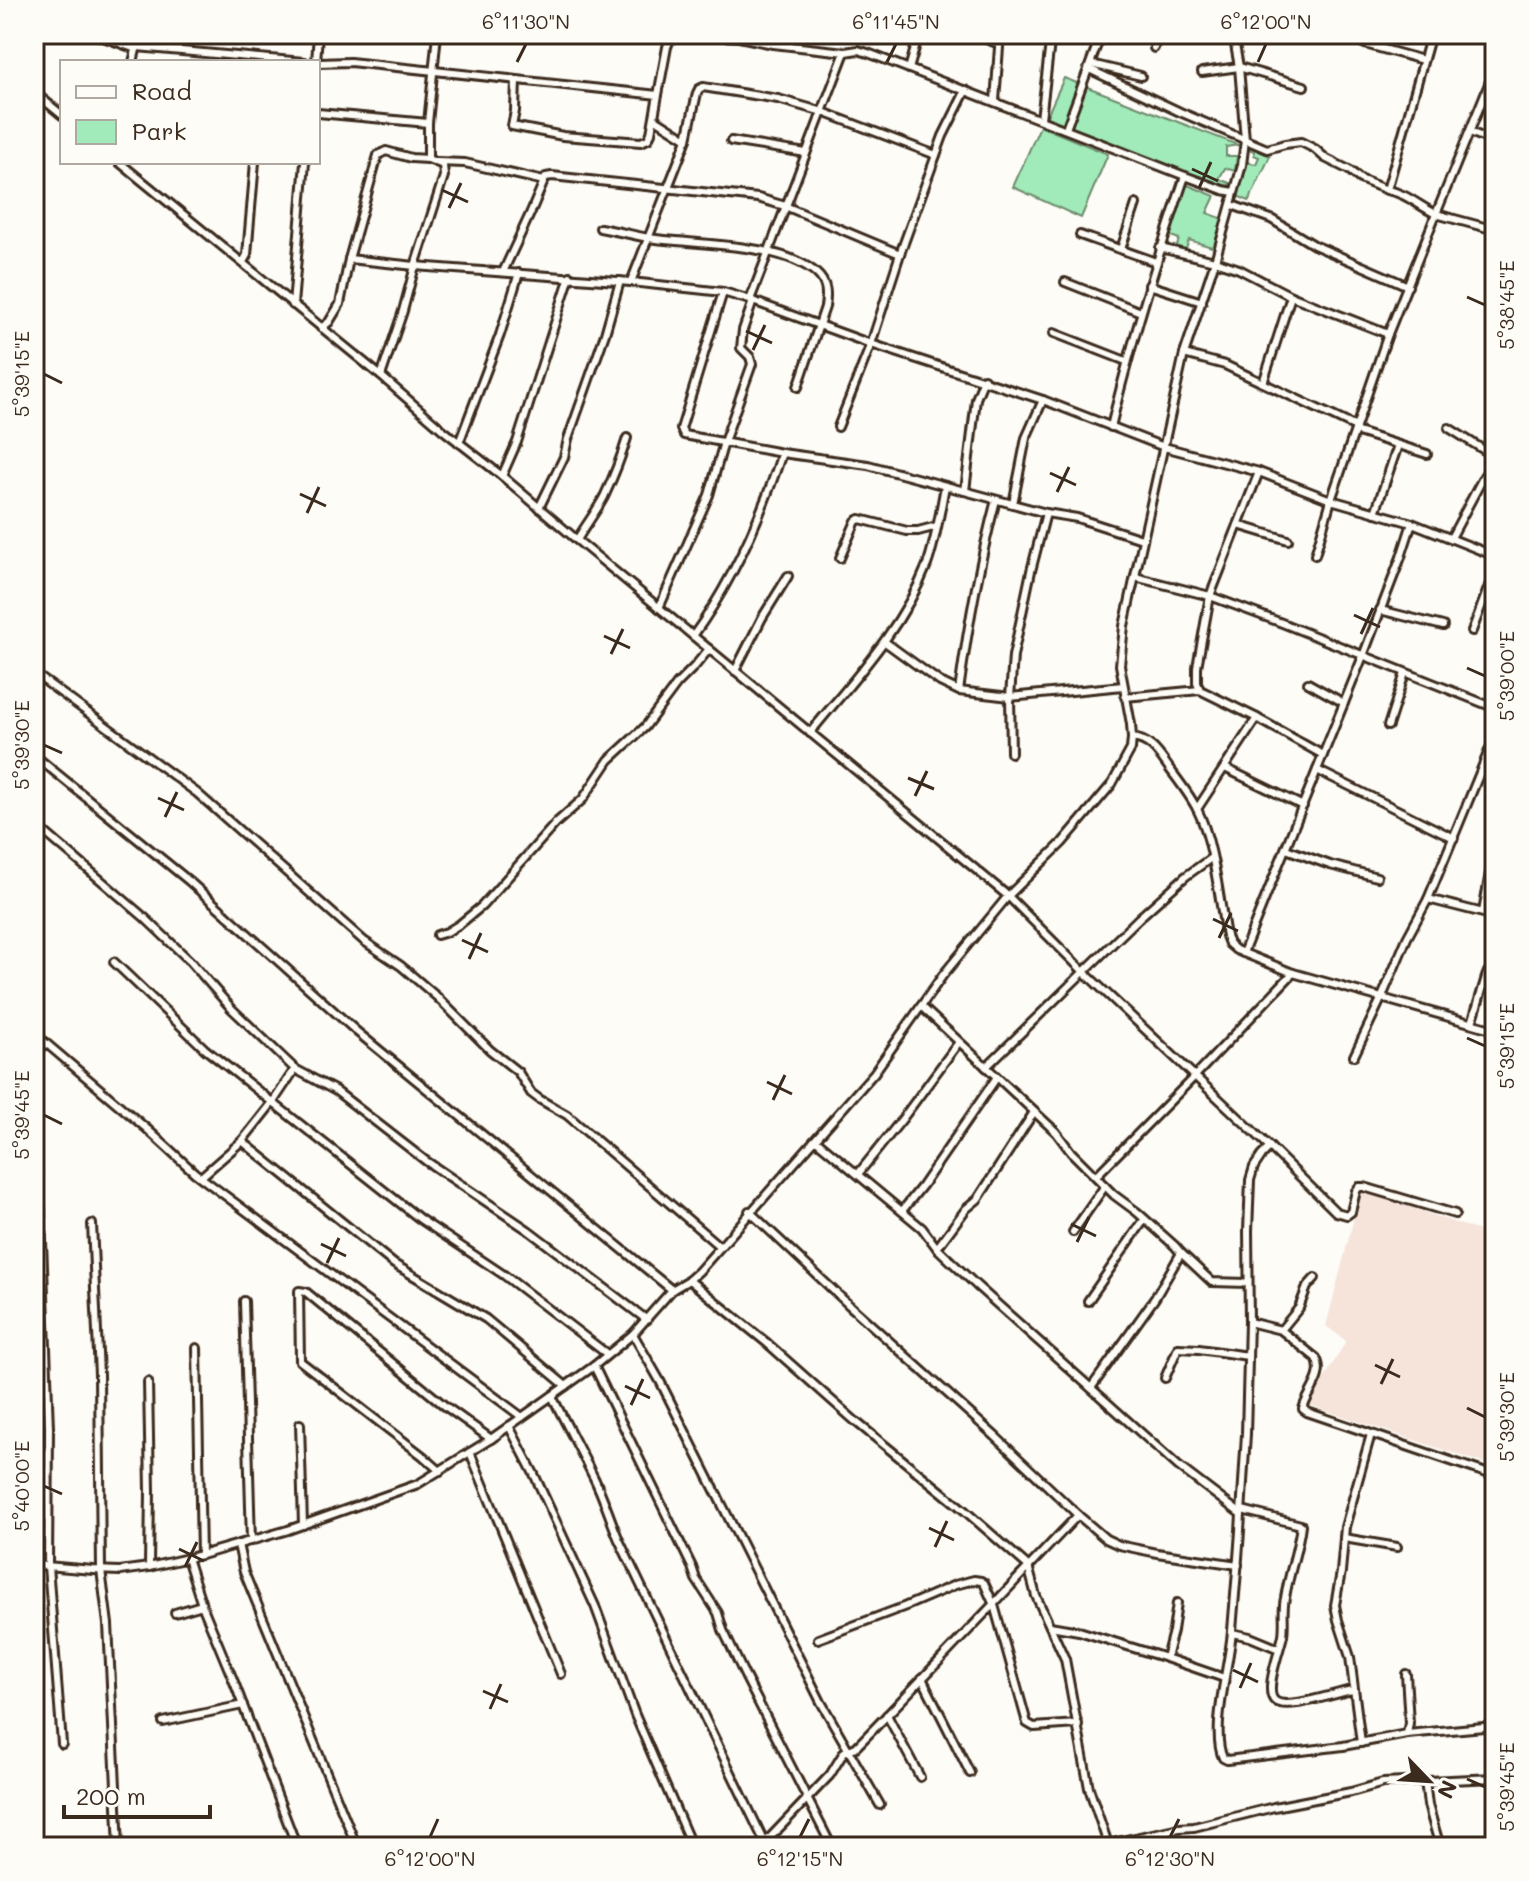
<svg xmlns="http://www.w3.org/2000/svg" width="1529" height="1881" viewBox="0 0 1529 1881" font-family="Mali,sans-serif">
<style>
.built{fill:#f6e4db}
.green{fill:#a1eab9;stroke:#6e8a6c;stroke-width:2}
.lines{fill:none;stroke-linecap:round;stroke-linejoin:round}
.street-casing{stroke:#3b2a1e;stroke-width:12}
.street{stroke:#fdfcf7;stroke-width:6}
.ticks{fill:none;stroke:#3b2a1e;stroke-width:3}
.neatline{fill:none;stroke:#3b2a1e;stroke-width:3}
.ticks-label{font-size:20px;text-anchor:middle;fill:#3b2a1e}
</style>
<rect width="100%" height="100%" fill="#fdfcf7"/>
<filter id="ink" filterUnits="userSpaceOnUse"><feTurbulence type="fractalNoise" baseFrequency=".0125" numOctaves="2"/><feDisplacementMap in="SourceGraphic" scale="16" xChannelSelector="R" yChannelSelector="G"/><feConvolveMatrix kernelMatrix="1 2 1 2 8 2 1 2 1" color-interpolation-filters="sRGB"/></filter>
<g filter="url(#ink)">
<!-- built -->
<polygon class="built" points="1361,1191 1495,1236 1495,1467 1309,1405 1346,1341 1326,1326"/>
<!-- green -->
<g class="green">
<polygon points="1064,78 1238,145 1226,147 1226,156 1237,156 1235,171 1225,168 1219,179 1230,183 1227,191 1046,118"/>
<polygon points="1040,126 1108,154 1081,218 1013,187"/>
<polygon points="1250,146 1270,156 1249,201 1237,196 1246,162 1256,164 1259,157 1254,155 1254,151 1248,149"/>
<polygon points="1185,184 1215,196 1207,213 1224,219 1215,248 1189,240 1185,252 1176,250 1179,239 1168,235"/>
</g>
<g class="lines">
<!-- street casing -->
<g class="street-casing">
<g id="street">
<polyline points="95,34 136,49"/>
<polyline points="681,34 739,37 773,44 845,52"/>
<polyline points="973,34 999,44"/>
<polyline points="1345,34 1365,44 1423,60"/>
<path d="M1431 34 1387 190C1406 193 1419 206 1436 214L1495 69"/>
<polyline points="1487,34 1495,37"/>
<polyline points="137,47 304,62"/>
<polyline points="1154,48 1157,34"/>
<polyline points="133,62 140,34"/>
<polyline points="316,62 318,34"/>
<polyline points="318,63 350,62 658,95 651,133 648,139 641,142 563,136 512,126 515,111 516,80"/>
<polyline points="1091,64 1141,76"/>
<polyline points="909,69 919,34"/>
<polyline points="1089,69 1180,112 1267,149 1285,144 1301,142 1315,149 1325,158 1349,170 1360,179 1387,190"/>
<polyline points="1202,72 1239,67 1304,86"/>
<polyline points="34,92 62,115"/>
<polyline points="658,95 667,47 672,34"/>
<polyline points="995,101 1000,34"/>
<polyline points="318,113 428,123"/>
<polyline points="654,118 687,139"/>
<polyline points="1041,119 1051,34"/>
<polyline points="1066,129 1101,34"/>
<polyline points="1470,132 1495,142"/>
<polyline points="731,141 806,153"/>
<polyline points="119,162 381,376 443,430 502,476 577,540 1008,896 1083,971 1270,1147 1336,1212 1347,1215 1351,1212 1356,1191 1359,1187 1364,1187 1455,1214"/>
<polyline points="437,162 465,163 544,181"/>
<polyline points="1232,205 1271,219 1314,245 1408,286"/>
<path d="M600 228C617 231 633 235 649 238 694 245 783 242 817 274 827 283 827 294 825 307L798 387"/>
<polyline points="1080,235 1156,262"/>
<polyline points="1160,248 1215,261 1239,269 1291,296 1388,334"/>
<polyline points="1121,249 1136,204"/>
<polyline points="349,259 415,266 444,176 443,165 428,159 428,123 437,34"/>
<polyline points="243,262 247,255 255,162"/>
<polyline points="503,272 530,214 544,181 546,177 552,176 758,198 785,206 900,254"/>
<polyline points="631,282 723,292 750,300 871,344 1043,400 1164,447 1259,472 1331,500 1388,334 1436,214 1495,230"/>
<polyline points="1065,282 1141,312"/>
<polyline points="1149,285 1202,302"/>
<polyline points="723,292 681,429 684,435 782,453 868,465 1046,513 1077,518 1142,539"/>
<polyline points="750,300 845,52 858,50 868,53 1185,176 1223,190 1234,192"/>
<polyline points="293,305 305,162"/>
<polyline points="321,328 329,322 340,304 349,259 378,155 386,151 411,158 428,159"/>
<polyline points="1054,333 1126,361"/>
<polyline points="1184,354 1225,365 1356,427"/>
<polyline points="381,376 403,311 415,266 631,282 687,139 697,93 699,89 703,87 778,99 823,112 936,155"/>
<polyline points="1263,383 1291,296"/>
<polyline points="838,427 871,344 900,254 943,136 966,90"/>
<path d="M1111 427C1131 342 1157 259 1185 176"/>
<polyline points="1449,428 1495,457"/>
<polyline points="1355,431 1427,454"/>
<polyline points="459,443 500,335 519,273"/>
<polyline points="502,476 517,442 570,276"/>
<polyline points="965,491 976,399 984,379"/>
<polyline points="1013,504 1026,438 1043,400"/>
<polyline points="539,508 564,457 568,439 605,334 620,281"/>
<polyline points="1375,513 1398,445"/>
<polyline points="1238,525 1288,540"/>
<polyline points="1451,538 1484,476 1495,461"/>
<path d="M577 540C585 526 596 512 604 497 613 478 621 458 627 438"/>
<polyline points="1315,555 1331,500 1412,523 1495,556"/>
<polyline points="840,558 856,521 860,519 907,531 918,531 937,526"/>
<polyline points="1135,577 1210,596 1282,623 1495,708"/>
<polyline points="659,608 709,495 724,442 752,364 750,357 741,348 743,330 753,301"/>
<polyline points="1380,610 1443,626"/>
<polyline points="1472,631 1495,570"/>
<path d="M693 636C733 581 761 517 782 453"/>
<polyline points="885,642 940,682 959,691 1010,697 1123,686"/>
<polyline points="735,671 762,618 788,576"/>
<polyline points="34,673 197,793 364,941 401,966 437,997 490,1050 518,1072 531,1093 539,1099 567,1115 719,1246"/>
<polyline points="1308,683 1344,703"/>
<polyline points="1200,690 1197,683 1197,667 1210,596 1259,472"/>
<path d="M959 691C968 626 979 563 996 500"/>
<polyline points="1125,697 1200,690 1257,718 1323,755"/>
<polyline points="1388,726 1405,673"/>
<path d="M810 733C853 680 902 629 927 565 936 540 940 512 945 486"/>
<path d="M1132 738C1151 740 1159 754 1169 768 1179 781 1189 794 1197 809 1214 842 1219 899 1226 936L1229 944 1236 950 1293 973 1495 1030"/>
<polyline points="1011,753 1010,697 1013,656 1031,571 1046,513"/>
<polyline points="34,755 189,881 356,1031 672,1290"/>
<polyline points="1225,768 1303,806"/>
<polyline points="1317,770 1454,838"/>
<polyline points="1197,809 1257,718"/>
<polyline points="34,823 145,918 190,961 232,1009 295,1069"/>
<polyline points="1286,849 1330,865 1377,877"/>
<polyline points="1428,899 1495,916"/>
<polyline points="1483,912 1495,844"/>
<polyline points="437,935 447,932 460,924 482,906 556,823 583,799 609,760 645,727 677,684 695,666 709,649"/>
<polyline points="1243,953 1363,656 1401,557 1412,523"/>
<polyline points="114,962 205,1049 420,1219 504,1275 607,1354"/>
<polyline points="921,1006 1056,1132 1071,1152 1114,1195 1137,1212 1175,1246 1181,1253"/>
<polyline points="1472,1023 1486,977 1488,972 1495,971"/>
<polyline points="34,1033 147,1129 195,1173 522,1417"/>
<polyline points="1354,1056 1382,997 1407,938 1428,899 1495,736"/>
<polyline points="986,1067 1139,918 1186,876 1211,858"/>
<polyline points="34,1136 41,1214 49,1428 48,1566 62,1744"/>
<path d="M816 1140 922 1228 937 1248 977 1286 1178 1466 1241 1514C1239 1553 1235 1592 1232 1631 1230 1662 1210 1731 1223 1758L1227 1760 1343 1746 1407 1734 1495 1726"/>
<polyline points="242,1141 273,1102 295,1069 336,1091 426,1161 528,1230 647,1320"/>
<polyline points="1489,1154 1495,1156"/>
<polyline points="858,1174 903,1118 959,1042"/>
<polyline points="1096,1176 1195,1076 1293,973"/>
<polyline points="201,1177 242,1141 394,1264 486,1319 566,1386"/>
<polyline points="749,1211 849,1305 995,1436 1078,1515 1106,1539 1119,1545 1157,1553 1238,1565"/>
<polyline points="902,1211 922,1186 997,1077"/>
<polyline points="92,1224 99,1375 101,1570 108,1624 119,1847"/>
<polyline points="1073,1232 1105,1186"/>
<polyline points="937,1248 966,1209 978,1199 1034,1112"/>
<polyline points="689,1280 767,1343 855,1421 964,1510 1028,1566 1036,1596 1065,1659 1089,1788 1109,1847"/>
<polyline points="244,1301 251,1541"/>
<polyline points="1088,1301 1144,1220"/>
<path d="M1249 1322 1281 1330 1316 1358C1326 1376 1307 1393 1303 1409L1307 1412 1495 1476"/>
<polyline points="1281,1330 1299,1308 1307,1287 1315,1278"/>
<polyline points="633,1334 660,1381 821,1702 880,1805"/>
<polyline points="197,1348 201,1555"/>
<polyline points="594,1366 692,1567 696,1579 718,1613 723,1630 745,1676 832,1847"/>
<polyline points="1165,1378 1178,1348 1199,1349 1248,1356"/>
<polyline points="148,1382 150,1491 149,1567"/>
<polyline points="1091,1388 1155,1298 1181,1253 1212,1282 1247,1283"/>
<path d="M552 1396C566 1424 580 1450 594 1478 604 1498 610 1519 619 1540 668 1643 718 1744 767 1847"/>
<polyline points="300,1424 303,1525"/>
<polyline points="509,1426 534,1474 595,1606 635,1715 692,1847"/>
<polyline points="470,1452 561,1674"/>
<polyline points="440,1471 423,1456 300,1361 299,1291 306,1292 445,1406 491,1439"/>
<path d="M1242 1510 1301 1525C1298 1550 1289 1573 1285 1598 1282 1610 1285 1623 1283 1635 1281 1648 1263 1691 1275 1701 1288 1711 1337 1692 1353 1690"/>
<polyline points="1241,1514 1246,1434 1249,1322 1248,1231 1250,1180 1254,1167 1262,1155 1270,1147"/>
<polyline points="1344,1538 1397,1547"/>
<polyline points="238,1544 244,1572 357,1847"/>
<polyline points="187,1558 202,1605 234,1682 297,1847"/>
<polyline points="34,1565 93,1570 120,1571 149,1567 201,1555 288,1530 418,1484 491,1439 594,1366 633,1334 672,1290 689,1280 699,1271 874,1073 943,975 1008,896 1062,843 1112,784 1131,749 1132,738 1131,724 1120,665 1124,626 1184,354 1215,261 1242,165 1245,140 1239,67 1233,34"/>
<polyline points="175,1613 202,1605"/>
<polyline points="1050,1626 1079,1631 1166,1658 1224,1678"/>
<polyline points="1232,1633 1250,1637 1279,1649"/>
<polyline points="818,1639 906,1606 955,1585 974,1580 981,1581 984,1583 994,1605 1027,1723 1034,1727 1078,1724"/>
<polyline points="1166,1658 1173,1631 1177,1603"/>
<polyline points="1406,1674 1409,1723 1407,1734"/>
<polyline points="922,1678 970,1773"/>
<polyline points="887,1715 920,1777"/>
<polyline points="163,1722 243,1705"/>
<polyline points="1361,1743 1350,1657 1338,1620 1335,1605 1341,1572 1345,1527 1371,1434"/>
<polyline points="1425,1781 1428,1805 1440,1847"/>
<polyline points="1108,1844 1179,1828 1194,1827 1274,1807 1351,1792 1383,1783 1495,1778"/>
<path d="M761 1847 830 1775 844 1752 856 1747 864 1739C936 1665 1007 1590 1078 1515"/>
</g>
</g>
<!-- street -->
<use href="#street" class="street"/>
</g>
</g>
<!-- ticks -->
<path class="ticks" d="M517 62 526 44M887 62 896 44M1258 62 1266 44M1192 169 1218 181M1199 188 1211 162M442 190 468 202M449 208 461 183M1467 297 1485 305M746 331 772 343M753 350 765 325M44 374 62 383M1050 473 1076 485M1057 492 1069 467M300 494 326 506M307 513 319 487M1354 615 1380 627M1361 634 1373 608M604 636 630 648M611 654 623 629M1467 668 1485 676M44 745 62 753M908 778 934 789M915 796 927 771M158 798 184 810M165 817 177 792M1213 919 1238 931M1219 938 1231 913M462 940 488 952M469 959 481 933M1467 1038 1485 1046M767 1082 792 1094M773 1100 785 1075M44 1115 62 1124M1071 1224 1096 1236M1077 1242 1089 1217M321 1244 346 1256M327 1263 339 1238M1375 1365 1400 1377M1381 1384 1393 1359M625 1386 650 1398M631 1405 643 1379M1467 1408 1485 1417M44 1486 62 1494M929 1528 954 1540M935 1547 947 1521M179 1549 204 1561M185 1567 197 1542M1233 1670 1258 1682M1240 1688 1251 1663M483 1691 508 1702M490 1709 501 1684M1467 1779 1485 1787M430 1837 438 1819M800 1837 809 1819M1170 1837 1179 1819"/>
<!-- margin -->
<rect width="1529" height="1881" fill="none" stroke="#fdfcf7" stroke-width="88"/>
<!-- legend -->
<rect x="60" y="60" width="260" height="104" fill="#fdfcf7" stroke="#afa8a0" stroke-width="2"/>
<rect x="76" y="86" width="40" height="12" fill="#fdfcf7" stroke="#afa8a0" stroke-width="2"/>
<text x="132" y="100" font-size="24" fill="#3b2a1e">Road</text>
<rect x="76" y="120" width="40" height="24" fill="#a1eab9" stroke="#afa8a0" stroke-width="2"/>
<text x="132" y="140" font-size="24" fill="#3b2a1e">Park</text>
<!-- north arrow -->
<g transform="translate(1429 1781) rotate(115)" stroke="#fdfcf7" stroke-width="6" paint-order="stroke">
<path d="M0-6L14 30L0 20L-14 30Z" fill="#3b2a1e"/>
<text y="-12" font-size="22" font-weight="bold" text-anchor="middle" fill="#3b2a1e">N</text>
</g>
<!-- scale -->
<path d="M64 1805v12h146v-12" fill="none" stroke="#3b2a1e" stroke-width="4"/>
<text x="76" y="1805" font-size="24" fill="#3b2a1e" stroke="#fdfcf7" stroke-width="6" paint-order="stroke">200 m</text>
<rect x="44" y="44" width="1441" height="1793" class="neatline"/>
<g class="ticks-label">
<text x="526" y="29">6°11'30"N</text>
<text x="896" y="29">6°11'45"N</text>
<text x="1266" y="29">6°12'00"N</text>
<text transform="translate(1507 305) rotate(-90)" y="7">5°38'45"E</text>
<text transform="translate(22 374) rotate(-90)" y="7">5°39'15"E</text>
<text transform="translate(1507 676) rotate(-90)" y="7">5°39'00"E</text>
<text transform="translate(22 745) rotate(-90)" y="7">5°39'30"E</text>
<text transform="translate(1507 1046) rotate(-90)" y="7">5°39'15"E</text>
<text transform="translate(22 1115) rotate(-90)" y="7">5°39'45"E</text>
<text transform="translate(1507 1417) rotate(-90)" y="7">5°39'30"E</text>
<text transform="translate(22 1486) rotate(-90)" y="7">5°40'00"E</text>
<text transform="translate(1507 1787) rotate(-90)" y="7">5°39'45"E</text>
<text x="430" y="1866">6°12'00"N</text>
<text x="800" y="1866">6°12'15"N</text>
<text x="1170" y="1866">6°12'30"N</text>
</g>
</svg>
